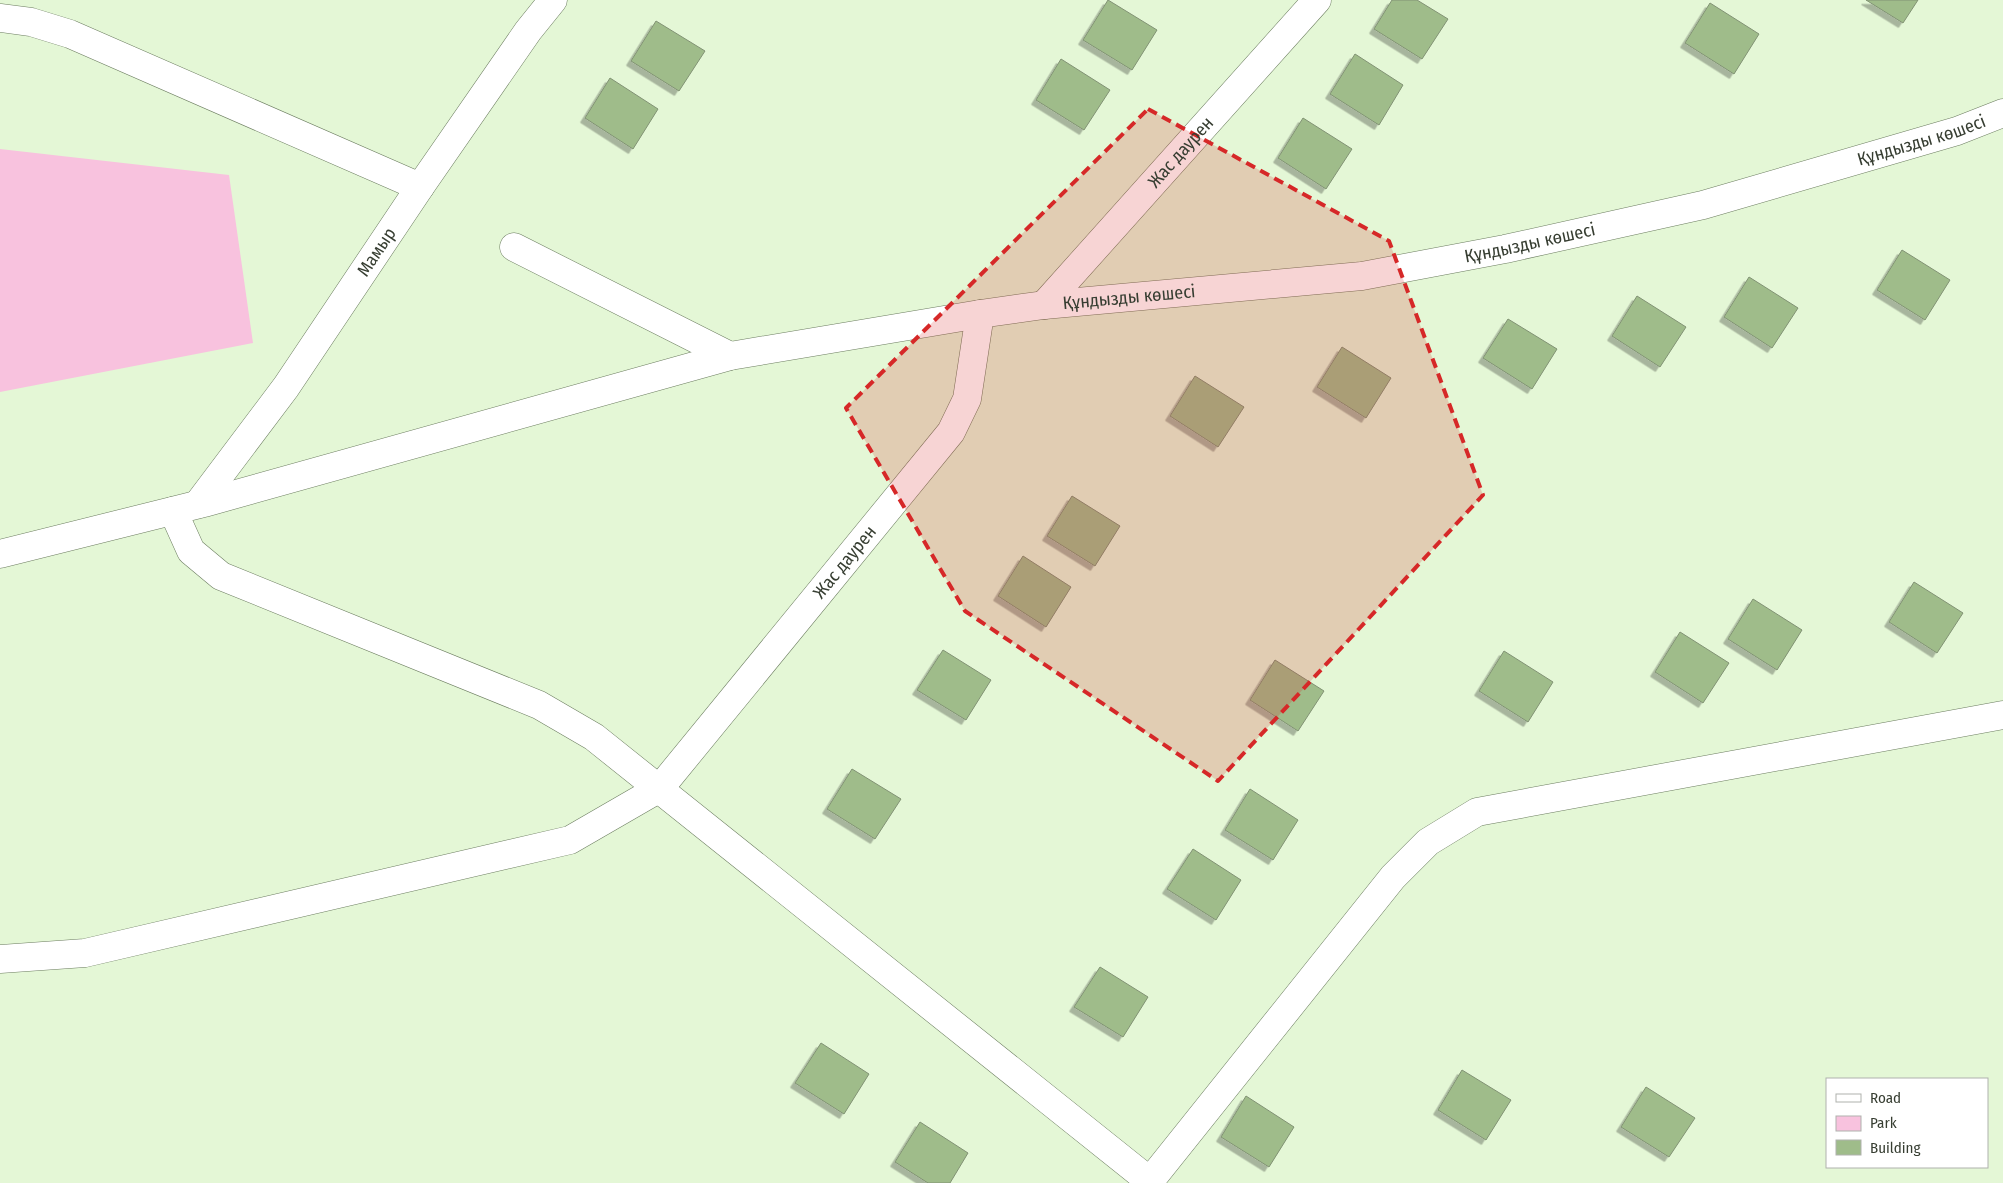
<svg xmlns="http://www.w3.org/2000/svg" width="2003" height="1183" viewBox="0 0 2003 1183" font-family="'Fira Sans Condensed',sans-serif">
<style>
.green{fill:#f8c2de}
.building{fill:#9fbc8a;stroke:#819274;filter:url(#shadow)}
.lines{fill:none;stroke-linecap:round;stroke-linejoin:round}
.minor-casing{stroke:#6c7d60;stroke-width:29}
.minor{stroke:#fff;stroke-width:28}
.marked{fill:#d62828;fill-opacity:0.2;stroke:#d62828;stroke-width:4;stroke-dasharray:10 6;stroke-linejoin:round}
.labels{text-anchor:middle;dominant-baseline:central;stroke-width:5;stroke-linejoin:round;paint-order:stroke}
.street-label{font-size:18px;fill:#373e32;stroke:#fff}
</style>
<defs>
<filter id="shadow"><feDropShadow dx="-4.5" dy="4.5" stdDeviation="0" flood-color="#0004"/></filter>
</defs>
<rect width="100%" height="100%" fill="#e4f7d6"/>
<!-- green -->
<polygon class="green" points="0,149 229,175 253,343 0,392"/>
<!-- building -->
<g class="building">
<polygon points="1108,0 1157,30 1132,70 1083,40"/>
<polygon points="1392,0 1417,0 1448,19 1422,59 1374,29"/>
<polygon points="1866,0 1918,0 1903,23"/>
<polygon points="1710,3 1759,34 1734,74 1685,43"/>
<polygon points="656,21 705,51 679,91 631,61"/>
<polygon points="1355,54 1403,85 1379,125 1330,94"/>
<polygon points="1061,59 1110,90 1084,130 1036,100"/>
<polygon points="610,78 658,109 633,149 585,118"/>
<polygon points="1303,118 1352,149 1326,189 1278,158"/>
<polygon points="1902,250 1950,280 1925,320 1877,290"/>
<polygon points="1749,277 1798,308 1772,348 1724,317"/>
<polygon points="1637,296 1686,327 1660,367 1612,336"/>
<polygon points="1508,319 1557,349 1532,389 1483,358"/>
<polygon points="1342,347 1391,378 1366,418 1317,387"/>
<polygon points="1195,376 1244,407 1218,447 1170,416"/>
<polygon points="1072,496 1120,526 1095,566 1047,536"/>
<polygon points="1023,556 1071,587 1046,627 998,596"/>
<polygon points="1914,582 1963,613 1937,653 1889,622"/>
<polygon points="1753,599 1802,630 1777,670 1728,639"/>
<polygon points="1680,632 1729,663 1703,703 1655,672"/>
<polygon points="943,650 991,680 966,720 917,690"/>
<polygon points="1504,651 1553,682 1528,722 1479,691"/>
<polygon points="1275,660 1324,691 1298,731 1250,700"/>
<polygon points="852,769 901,799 875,839 827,809"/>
<polygon points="1250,789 1298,820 1273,860 1225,830"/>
<polygon points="1193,849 1241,880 1216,920 1167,889"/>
<polygon points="1100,967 1148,997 1123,1037 1074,1007"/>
<polygon points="821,1043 869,1074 844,1114 795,1083"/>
<polygon points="1462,1070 1511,1100 1486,1140 1438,1110"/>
<polygon points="1646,1087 1695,1118 1669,1157 1621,1127"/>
<polygon points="1246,1096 1294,1127 1269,1167 1221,1137"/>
<polygon points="920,1122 968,1153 950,1183 928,1183 895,1162"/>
</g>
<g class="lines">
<!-- minor casing -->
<g class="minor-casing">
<g id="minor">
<polyline points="0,18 31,22 70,34 420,187"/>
<polyline points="514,247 730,356"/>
<path id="s1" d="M1044 305 1317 0"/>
<path id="s2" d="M198 504 286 387 420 187 528 31 553 0"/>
<polyline points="173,511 191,551 221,576 539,705 594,737 1152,1183"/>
<path id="s3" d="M0 554 204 503 730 356 980 314 1044 305 1362 276 1505 249 1703 205 1957 131 2003 113"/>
<path id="s4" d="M0 959 85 953 570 840 660 788 951 432 967 399 980 314"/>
<polyline points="1150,1181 1393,877 1428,842 1477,812 2003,715"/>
</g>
</g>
<!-- minor -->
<use href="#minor" class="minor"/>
</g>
<!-- marked area -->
<path class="marked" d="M1148 109 1389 241 1483 495 1218 781 965 611 846 408Z"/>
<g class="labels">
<!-- street labels -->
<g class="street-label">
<text stroke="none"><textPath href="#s3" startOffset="1970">Құндызды көшесі</textPath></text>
<text stroke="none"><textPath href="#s1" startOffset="205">Жас даурен</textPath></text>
<text stroke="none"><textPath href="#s3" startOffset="1565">Құндызды көшесі</textPath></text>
<text stroke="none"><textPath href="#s2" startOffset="309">Мамыр</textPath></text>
<text stroke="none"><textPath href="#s3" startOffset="1160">Құндызды көшесі</textPath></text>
<text stroke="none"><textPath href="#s4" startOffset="979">Жас даурен</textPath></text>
</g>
</g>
<!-- legend -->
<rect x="1826" y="1078" width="162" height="90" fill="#ffffff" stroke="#afb2ad"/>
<rect x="1836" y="1094" width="25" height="8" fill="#ffffff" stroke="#afb2ad"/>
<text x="1870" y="1103" font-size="15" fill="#373e32">Road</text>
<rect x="1836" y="1116" width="25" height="15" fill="#f8c2de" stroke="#afb2ad"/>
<text x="1870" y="1128" font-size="15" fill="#373e32">Park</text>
<rect x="1836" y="1140" width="25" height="15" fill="#9fbc8a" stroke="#afb2ad"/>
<text x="1870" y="1153" font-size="15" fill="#373e32">Building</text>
</svg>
